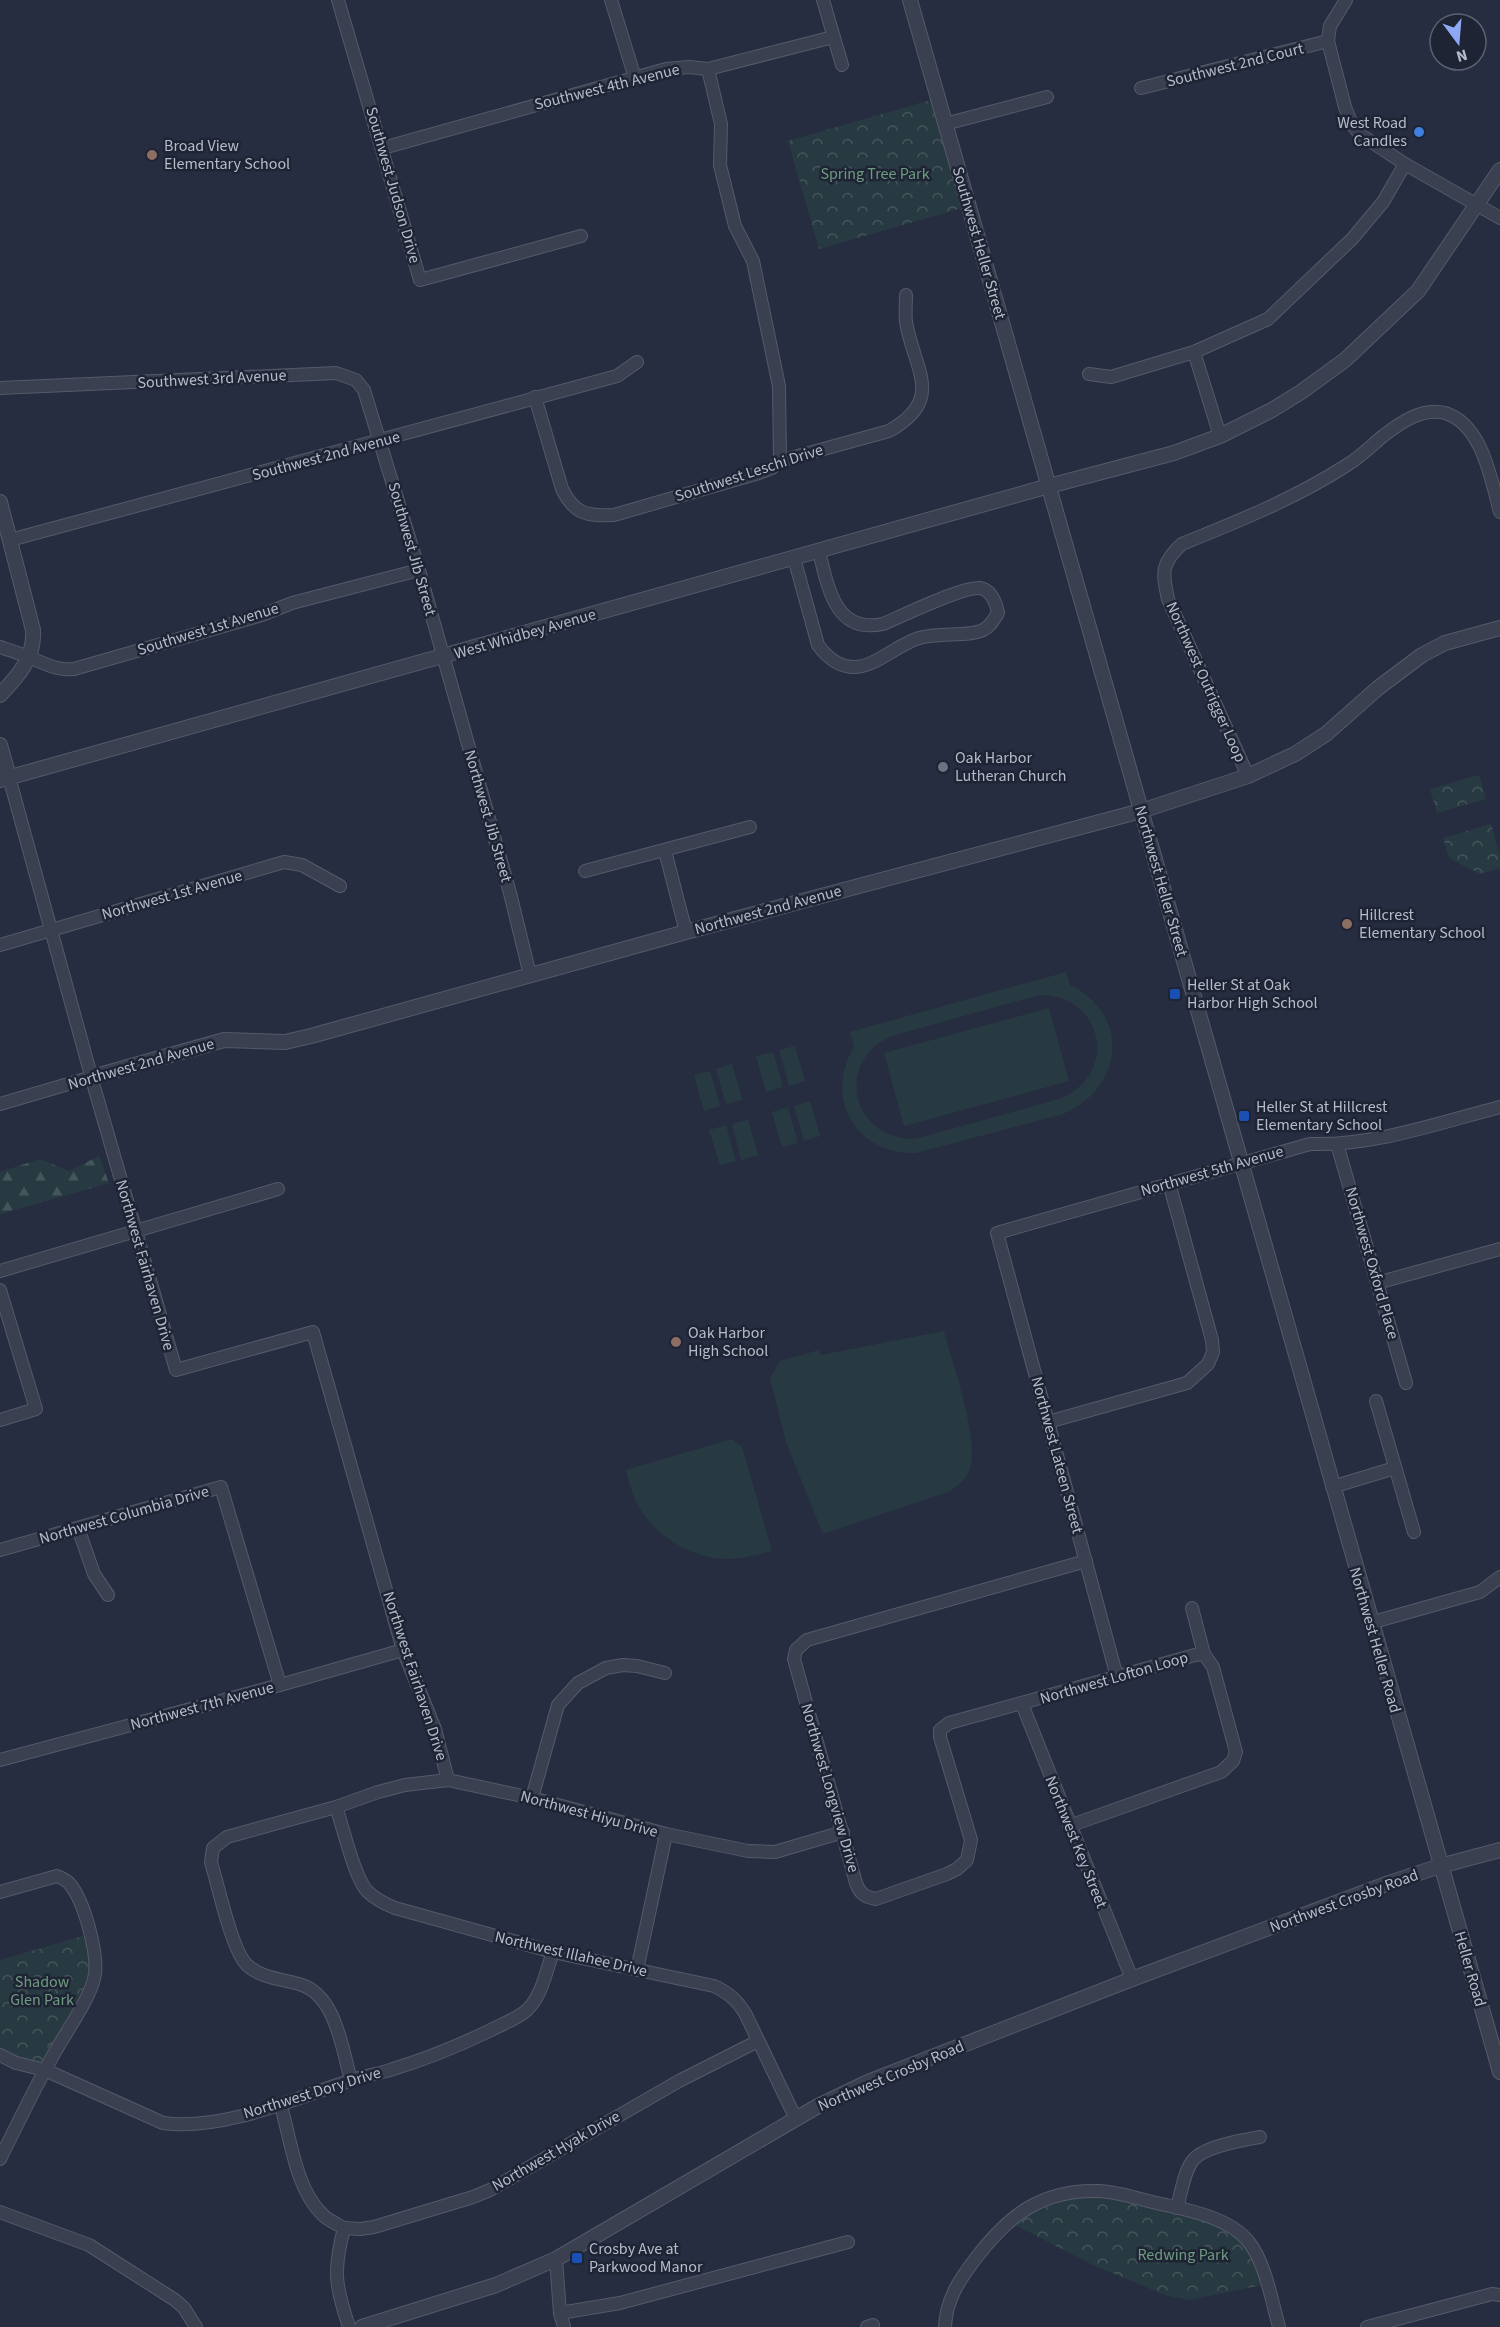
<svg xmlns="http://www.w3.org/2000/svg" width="1500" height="2327" viewBox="0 0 1500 2327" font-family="'Source Sans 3',sans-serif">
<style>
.forest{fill:url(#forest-firs)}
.park{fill:url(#park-crowns)}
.garden{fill:#283a41;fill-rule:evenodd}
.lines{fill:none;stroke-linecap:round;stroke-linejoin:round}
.minor-casing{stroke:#555a6a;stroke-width:14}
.tertiary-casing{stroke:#555a6a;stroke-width:16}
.minor{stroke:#3a4050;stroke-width:12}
.tertiary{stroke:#3a4050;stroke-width:14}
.shop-dot{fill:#3f7fe0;stroke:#1f2435;stroke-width:2}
.education-dot{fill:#8d6e63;stroke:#1f2435;stroke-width:2}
.worship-dot{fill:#6b7280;stroke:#1f2435;stroke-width:2}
.transit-dot{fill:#1a4fb4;stroke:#1f2435;stroke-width:2}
.labels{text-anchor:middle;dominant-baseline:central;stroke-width:5;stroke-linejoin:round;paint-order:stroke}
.street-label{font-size:16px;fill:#b6bbca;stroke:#1f2435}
.poi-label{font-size:16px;fill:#b6bbca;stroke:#1f2435;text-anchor:start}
.park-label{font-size:16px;fill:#6e9b7f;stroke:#1f2435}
</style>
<defs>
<pattern id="forest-firs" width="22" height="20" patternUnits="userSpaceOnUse" patternTransform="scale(1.5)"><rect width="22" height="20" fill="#283a41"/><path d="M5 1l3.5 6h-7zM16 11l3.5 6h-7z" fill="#45555b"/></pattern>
<pattern id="park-crowns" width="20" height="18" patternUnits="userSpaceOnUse" patternTransform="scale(1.5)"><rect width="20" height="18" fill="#283a41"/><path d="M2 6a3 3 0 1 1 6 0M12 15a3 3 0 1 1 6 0" fill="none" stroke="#45555b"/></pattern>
</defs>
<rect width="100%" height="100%" fill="#262d40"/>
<!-- forest -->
<polygon class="forest" points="99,1156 109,1183 0,1214 0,1172 40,1159 69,1171"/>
<!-- park -->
<g class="park">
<polygon points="931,100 962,208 819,249 788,141"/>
<polygon points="1479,775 1486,799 1437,813 1430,789"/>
<polygon points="1491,824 1500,856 1500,868 1480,874 1449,858 1443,838"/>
<polygon points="90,1934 94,1980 45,2070 0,2055 0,1960"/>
<polygon points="1100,2191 1231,2225 1249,2242 1267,2284 1189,2300 1165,2295 1093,2265 1008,2221 1028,2206"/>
</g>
<!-- garden -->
<g class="garden">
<path d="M1066 972 1070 985C1131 1014 1124 1089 1063 1114L916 1153C856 1154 823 1099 854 1047L850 1032ZM1039 995C1104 994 1120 1075 1059 1099L915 1139C849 1140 834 1057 895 1035Z"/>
<polygon points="1049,1008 1069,1081 904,1126 884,1053"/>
<polygon points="795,1046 805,1081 789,1086 779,1050"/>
<polygon points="773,1052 783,1087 766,1092 756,1056"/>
<polygon points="732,1064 742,1100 726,1104 716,1069"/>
<polygon points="710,1071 720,1106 704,1111 694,1075"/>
<polygon points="810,1101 820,1136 804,1141 794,1106"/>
<polygon points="788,1107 798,1143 782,1147 772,1112"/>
<polygon points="748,1120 758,1155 741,1160 732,1124"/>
<polygon points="726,1125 736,1161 720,1165 709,1130"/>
<path d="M944 1331C952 1363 981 1442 969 1471 965 1481 958 1485 950 1491L823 1534 786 1442 770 1378 780 1361 819 1350 821 1355Z"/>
<path d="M732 1439 742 1447 772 1551C756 1555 741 1559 726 1559 691 1558 654 1535 638 1505 632 1494 629 1482 626 1470Z"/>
</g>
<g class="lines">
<!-- minor casing -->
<g class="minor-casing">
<g id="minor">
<polyline points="338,0 420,280 581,236"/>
<polyline points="611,0 635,78"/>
<polyline points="823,0 842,65"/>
<polyline points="1346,0 1330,26 1328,41 1345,107 1352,125 1361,135 1405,164 1500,218"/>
<polyline points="708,69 721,124 720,165 735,226 753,261 779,386 780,461"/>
<polyline points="1141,88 1328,41"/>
<polyline points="945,124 1047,97"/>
<polyline points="383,148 666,69 689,67 708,69 833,37"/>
<polyline points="1194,352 1220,436"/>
<polyline points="1089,374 1111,377 1194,352 1268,319 1352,239 1383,202 1405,164"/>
<polyline points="0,388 336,373 356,380 364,390 419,570 510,893 530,975"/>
<path d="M535 397 562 489C575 515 587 516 614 515L759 473 772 468 780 461 889 431C946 399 914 370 906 322 905 314 906 304 906 295"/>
<polyline points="10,540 617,376 637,362"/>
<path d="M794 558 818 645C826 656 837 666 852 667 875 668 896 645 919 638 938 632 969 637 983 630 990 627 994 619 998 613 996 603 991 590 980 588 963 586 902 616 883 624 835 634 828 587 819 552"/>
<path d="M0 647C9 650 19 653 28 657 45 663 56 671 74 669L262 615 292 603 419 570"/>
<path d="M1248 776 1168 599C1162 572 1161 563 1182 544 1239 521 1296 498 1347 465 1360 457 1371 446 1383 436 1400 423 1422 407 1445 413 1482 424 1491 479 1500 512"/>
<polyline points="9,777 95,1090 176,1370 313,1332 403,1650 435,1729 448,1780"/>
<polyline points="665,851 686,932"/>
<polyline points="585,871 750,827"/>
<polyline points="0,945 284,862 302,865 340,886"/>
<polyline points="0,1104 92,1077"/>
<polyline points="1337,1144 1406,1383"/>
<polyline points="0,1271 278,1189"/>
<polyline points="1377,1283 1500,1249"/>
<polyline points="0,1290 36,1409 0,1420"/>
<polyline points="1376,1401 1414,1532"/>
<polyline points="1048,1422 1187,1383 1208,1364 1213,1352 1212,1340 1169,1183"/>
<polyline points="1332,1487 1395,1468"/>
<polyline points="78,1528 94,1574 108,1595"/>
<polyline points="0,1550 221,1487 280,1685"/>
<polyline points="1192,1608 1204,1654"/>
<polyline points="1370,1623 1480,1592 1500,1577"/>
<path d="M1117 1677 997 1233 1310 1144C1375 1146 1438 1123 1500 1107"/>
<polyline points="1022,1704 1132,1979"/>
<polyline points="0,1760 280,1685 403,1650"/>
<polyline points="532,1798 558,1705 578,1683 606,1668 623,1665 637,1666 665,1673"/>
<path d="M336 1807C343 1827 354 1876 367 1891 375 1899 385 1904 395 1908L553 1952 714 1986C729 1993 738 2001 746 2015L796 2119"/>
<path d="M1069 1826 1221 1772 1233 1761 1236 1752 1213 1667 1204 1654 1195 1655 949 1723 940 1730V1737L971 1840 967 1860 957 1869 947 1874 876 1899C865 1897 860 1894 856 1883L794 1659 796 1650 807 1640 1086 1561"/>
<path d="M0 1892 57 1876C61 1878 66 1880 69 1883 84 1900 100 1957 94 1979 89 2000 66 2032 55 2052 35 2087 18 2123 0 2159"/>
<polyline points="637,1970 666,1834"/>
<path d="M0 2055 16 2063 45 2070 163 2123C222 2131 294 2099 349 2081 363 2076 379 2074 393 2069 426 2059 460 2045 491 2030 502 2024 517 2019 527 2010 542 1996 546 1971 553 1952"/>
<path d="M351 2080C342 2049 336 1994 299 1984 281 1979 261 1978 247 1965 232 1951 218 1885 211 1862L213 1848 227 1837 336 1807 378 1792 405 1785 448 1780 532 1798 666 1834 748 1851 775 1852 843 1832"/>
<path d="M281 2106C291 2141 296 2190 323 2215 329 2221 337 2224 344 2228 333 2271 335 2285 349 2327"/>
<path d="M1177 2208C1181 2194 1184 2170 1194 2159 1206 2146 1243 2140 1260 2137"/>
<polyline points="0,2212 89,2245 175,2300 184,2308 196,2327"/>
<polyline points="344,2228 360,2229 374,2227 473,2197 490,2190 679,2081 758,2041"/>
<polyline points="556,2259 560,2313 564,2327"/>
<polyline points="560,2313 620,2303 848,2242"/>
<polyline points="867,2327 873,2325"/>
<path d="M945 2327C946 2299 960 2279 976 2258 1009 2215 1042 2189 1099 2191 1121 2192 1144 2201 1166 2205 1193 2211 1230 2219 1248 2241 1265 2261 1272 2302 1279 2327"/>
<polyline points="1367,2327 1492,2294 1500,2295"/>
</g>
</g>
<!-- tertiary casing -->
<g class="tertiary-casing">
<g id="tertiary">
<path d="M910 0C1109 690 1300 1382 1500 2072"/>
<path d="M0 502 33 630C35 658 18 676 0 695"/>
<polyline points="0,745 9,777"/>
<polyline points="0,780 1049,486 1174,453 1220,436 1272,410 1301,392 1345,360 1418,291 1500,170"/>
<polyline points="92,1077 224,1040 285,1042 311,1036 686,932 1141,811 1248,776 1295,754 1326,734 1378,688 1422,655 1445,643 1500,628"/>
<polyline points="362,2327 496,2285 556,2259 818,2106 868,2082 1132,1979 1389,1883 1440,1866 1500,1850"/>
</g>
</g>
<!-- minor -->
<use href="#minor" class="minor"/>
<!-- tertiary -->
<use href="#tertiary" class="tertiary"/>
</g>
<!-- markers -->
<circle class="shop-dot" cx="1419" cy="132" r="6"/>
<g class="education-dot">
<circle cx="152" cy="155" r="6"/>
<circle cx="1347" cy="924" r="6"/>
<circle cx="676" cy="1342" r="6"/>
</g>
<circle class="worship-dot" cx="943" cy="767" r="6"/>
<g class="transit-dot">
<rect x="1169" y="988" width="12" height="12" rx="3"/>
<rect x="1238" y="1110" width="12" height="12" rx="3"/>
<rect x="571" y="2252" width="12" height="12" rx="3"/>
</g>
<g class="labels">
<!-- street labels -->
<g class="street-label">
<text transform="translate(1235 65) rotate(-14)">Southwest 2nd Court</text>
<text transform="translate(607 87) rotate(-14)">Southwest 4th Avenue</text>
<text transform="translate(393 185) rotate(74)">Southwest Judson Drive</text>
<text transform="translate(979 243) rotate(74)">Southwest Heller Street</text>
<text transform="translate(212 379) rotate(-3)">Southwest 3rd Avenue</text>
<text transform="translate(326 456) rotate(-15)">Southwest 2nd Avenue</text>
<text transform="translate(749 473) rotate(-18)">Southwest Leschi Drive</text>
<text transform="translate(412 549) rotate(74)">Southwest Jib Street</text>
<text transform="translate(208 629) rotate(-17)">Southwest 1st Avenue</text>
<text transform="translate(525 634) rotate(-16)">West Whidbey Avenue</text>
<text transform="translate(1206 682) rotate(66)">Northwest Outrigger Loop</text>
<text transform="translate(488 816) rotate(74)">Northwest Jib Street</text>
<text transform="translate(1161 881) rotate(74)">Northwest Heller Street</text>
<text transform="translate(172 895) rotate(-16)">Northwest 1st Avenue</text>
<text transform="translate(768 910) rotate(-15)">Northwest 2nd Avenue</text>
<text transform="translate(141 1064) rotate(-16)">Northwest 2nd Avenue</text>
<text transform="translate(1212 1171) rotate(-16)">Northwest 5th Avenue</text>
<text transform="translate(1372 1263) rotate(74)">Northwest Oxford Place</text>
<text transform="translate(145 1265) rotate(74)">Northwest Fairhaven Drive</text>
<text transform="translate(1057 1455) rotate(75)">Northwest Lateen Street</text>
<text transform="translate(124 1515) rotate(-16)">Northwest Columbia Drive</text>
<text transform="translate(1375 1640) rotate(74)">Northwest Heller Road</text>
<text transform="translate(415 1676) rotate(72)">Northwest Fairhaven Drive</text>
<text transform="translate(1114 1678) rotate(-16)">Northwest Lofton Loop</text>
<text transform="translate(202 1706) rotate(-15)">Northwest 7th Avenue</text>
<text transform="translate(830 1788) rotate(74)">Northwest Longview Drive</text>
<text transform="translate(589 1814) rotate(15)">Northwest Hiyu Drive</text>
<text transform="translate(1076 1842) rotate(68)">Northwest Key Street</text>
<text transform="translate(1344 1901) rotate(-20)">Northwest Crosby Road</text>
<text transform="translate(571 1954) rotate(13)">Northwest Illahee Drive</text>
<text transform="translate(1470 1969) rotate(74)">Heller Road</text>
<text transform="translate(891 2076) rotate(-23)">Northwest Crosby Road</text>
<text transform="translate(312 2093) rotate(-17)">Northwest Dory Drive</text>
<text transform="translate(556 2151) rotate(-30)">Northwest Hyak Drive</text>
</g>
<!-- poi labels -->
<g class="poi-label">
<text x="1407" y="123" text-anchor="end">West Road<tspan x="1407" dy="18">Candles</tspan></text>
<text x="164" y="146">Broad View<tspan x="164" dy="18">Elementary School</tspan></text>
<text x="955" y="758">Oak Harbor<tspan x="955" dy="18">Lutheran Church</tspan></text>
<text x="1359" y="915">Hillcrest<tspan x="1359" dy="18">Elementary School</tspan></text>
<text x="1187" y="985">Heller St at Oak<tspan x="1187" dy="18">Harbor High School</tspan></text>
<text x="1256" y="1107">Heller St at Hillcrest<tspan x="1256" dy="18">Elementary School</tspan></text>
<text x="688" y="1333">Oak Harbor<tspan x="688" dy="18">High School</tspan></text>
<text x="589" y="2249">Crosby Ave at<tspan x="589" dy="18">Parkwood Manor</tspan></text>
</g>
<!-- park labels -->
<g class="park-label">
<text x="875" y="174">Spring Tree Park</text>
<text x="42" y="1982">Shadow<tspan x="42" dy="18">Glen Park</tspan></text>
<text x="1183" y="2255">Redwing Park</text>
</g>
</g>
<!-- north arrow -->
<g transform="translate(1458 42) rotate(164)"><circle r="28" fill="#1f2435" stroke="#5b6071" stroke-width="1.5"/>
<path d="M0-4.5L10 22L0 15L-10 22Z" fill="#8fa8f6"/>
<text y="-9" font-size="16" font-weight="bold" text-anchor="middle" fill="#b6bbca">N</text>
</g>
</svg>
